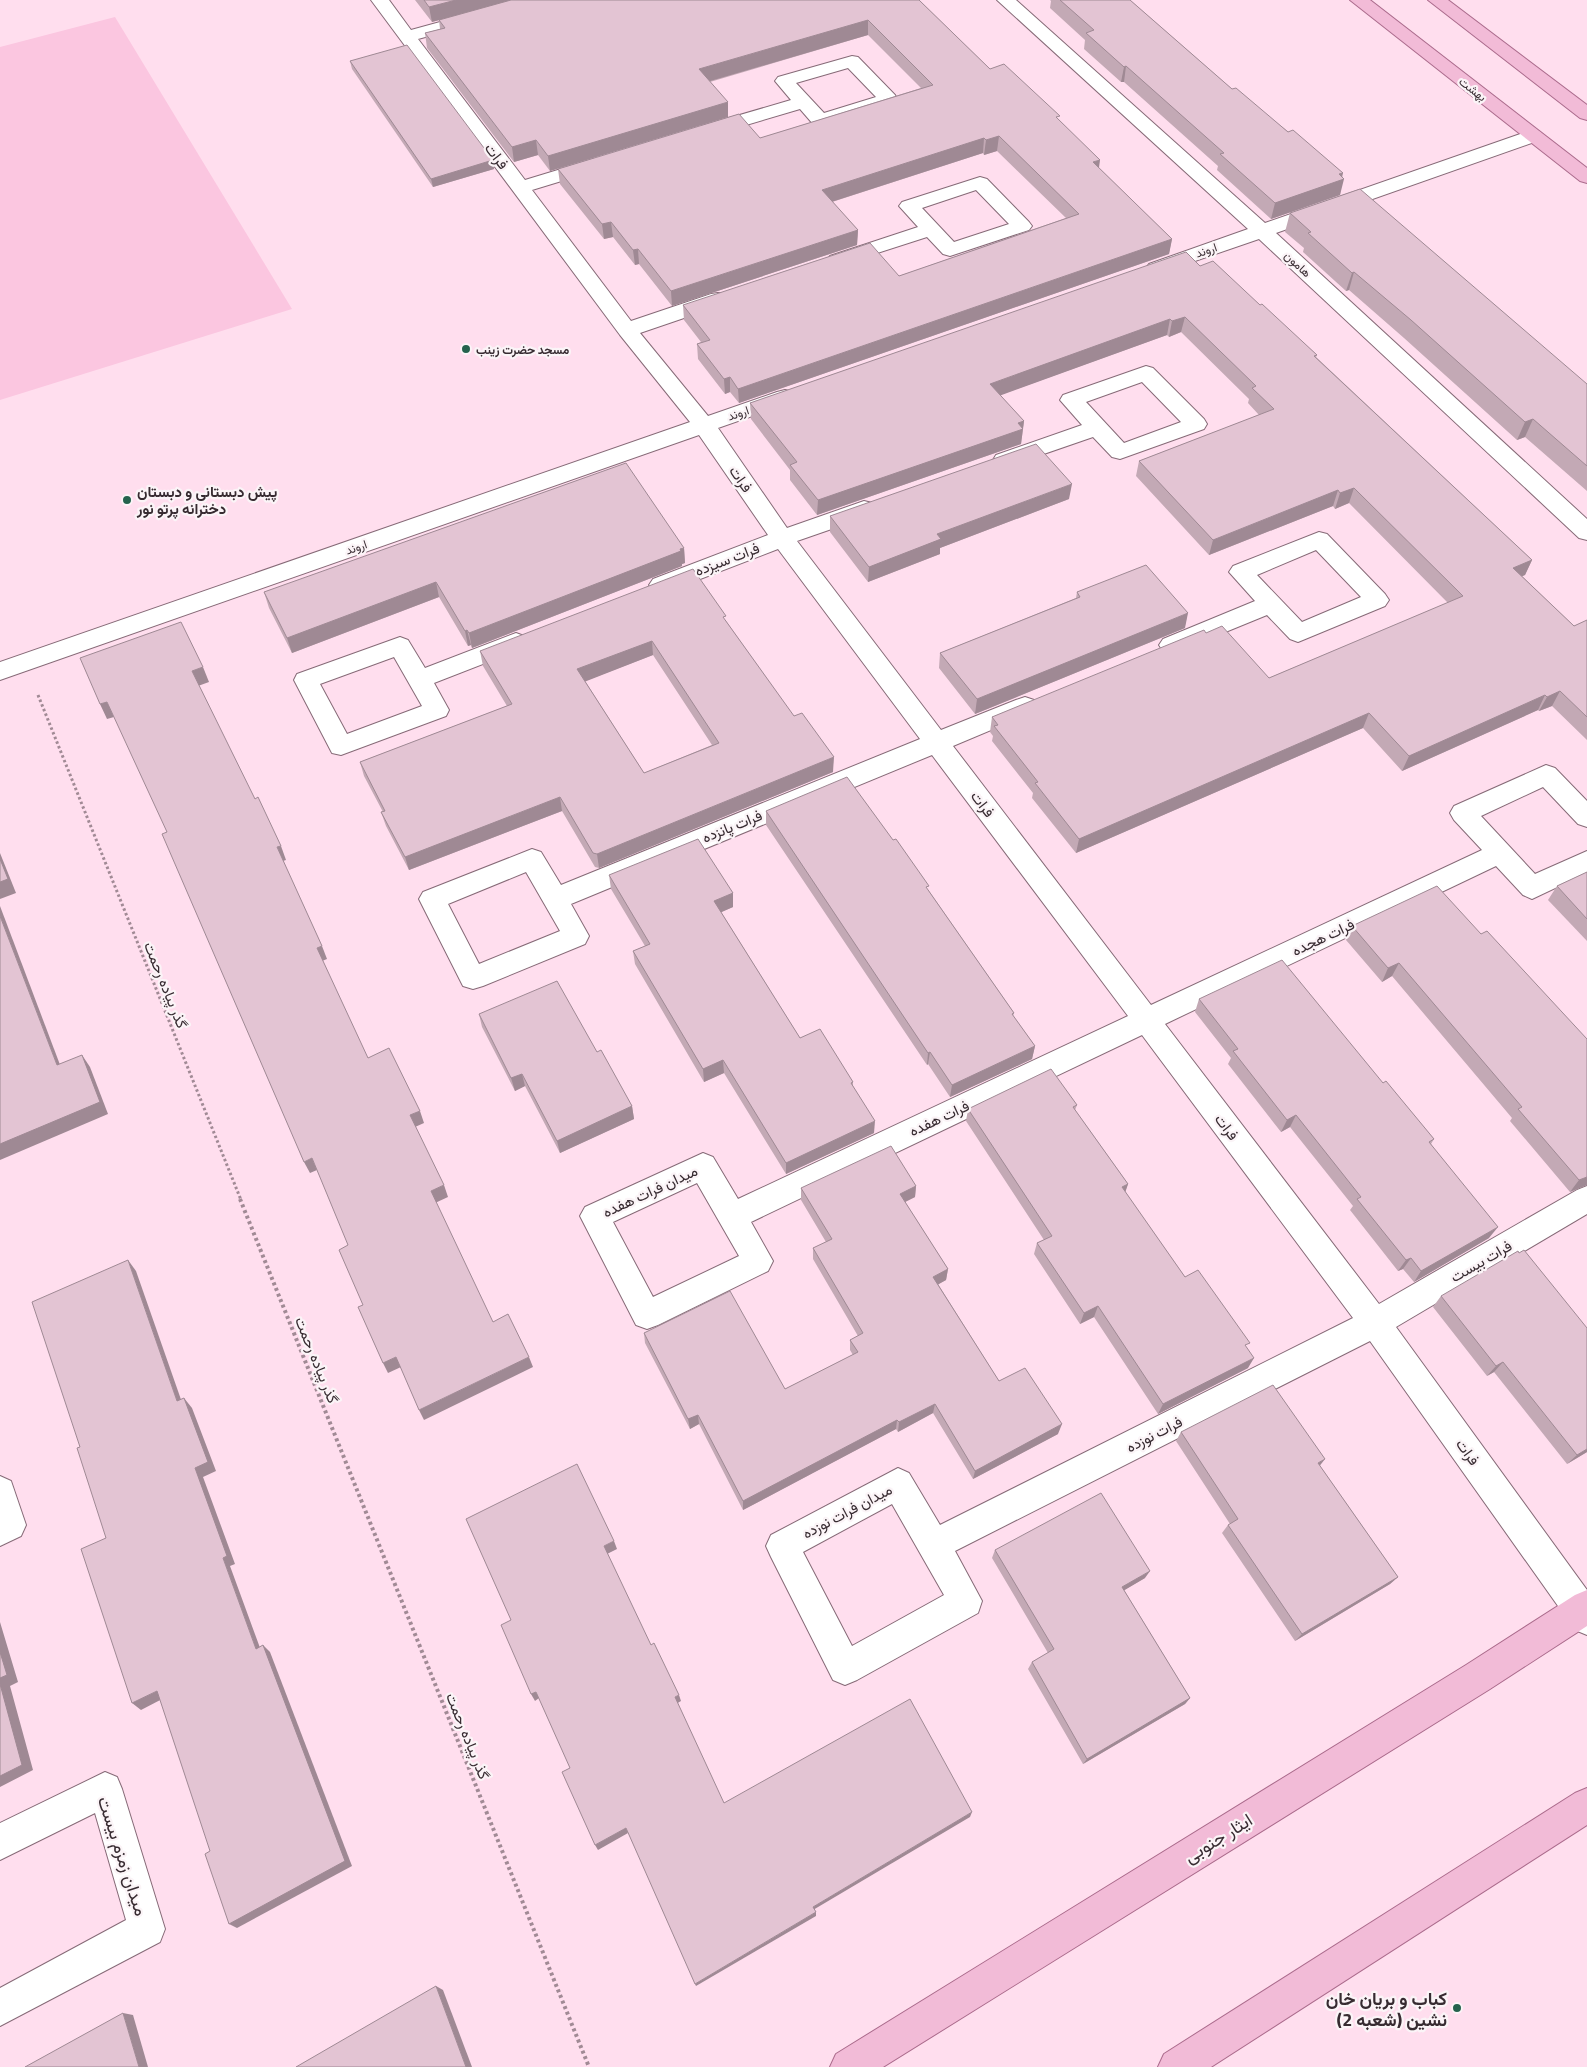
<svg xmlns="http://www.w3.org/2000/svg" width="1587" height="2067" viewBox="0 0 1587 2067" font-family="'Titillium Web',Vazirmatn,sans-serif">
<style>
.green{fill:#fbc6e0}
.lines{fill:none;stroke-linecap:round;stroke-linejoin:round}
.minor-casing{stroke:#866a77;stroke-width:2}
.major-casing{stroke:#ab6b8c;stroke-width:2}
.path-far1{stroke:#a18a95;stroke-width:3;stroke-dasharray:2.5 2.5;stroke-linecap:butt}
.path{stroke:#a18a95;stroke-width:4;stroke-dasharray:3 3;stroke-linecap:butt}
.minor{fill:#fff;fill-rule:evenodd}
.major{fill:#f2bbd7;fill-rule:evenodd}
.wall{fill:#c3a9b5;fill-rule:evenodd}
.shaded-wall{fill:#9f8994}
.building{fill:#e3c4d3;stroke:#9f8994;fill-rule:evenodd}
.poi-dot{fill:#25624d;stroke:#fbf4f7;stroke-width:2}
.labels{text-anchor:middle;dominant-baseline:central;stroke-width:4.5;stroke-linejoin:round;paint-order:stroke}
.far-street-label{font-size:12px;fill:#372b31;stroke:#fbf4f7}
.far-poi-label{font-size:12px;font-weight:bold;fill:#372b31;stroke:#fbf4f7;text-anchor:start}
.street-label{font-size:15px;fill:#372b31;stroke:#fbf4f7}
.poi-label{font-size:15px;font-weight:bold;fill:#372b31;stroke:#fbf4f7;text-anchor:start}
.near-street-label{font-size:18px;fill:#372b31;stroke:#fbf4f7}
.near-poi-label{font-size:18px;font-weight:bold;fill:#372b31;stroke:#fbf4f7;text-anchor:end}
</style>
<rect width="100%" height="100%" fill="#ffdeee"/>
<!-- green -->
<polygon class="green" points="115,17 292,309 0,400 0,47"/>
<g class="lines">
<!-- minor casing -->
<g class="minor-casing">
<g id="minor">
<path d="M371 0H389L411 30 520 0H549L546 4 418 39 525 180 594 159 601 161 604 165 601 169 532 190 631 321 711 294 718 293 725 294 728 299 725 304 640 333 708 416 777 392 785 390 793 392 796 397 793 402 718 428 787 528 864 501 872 503 875 509 872 515 797 541 941 730 1016 700 1025 697 1034 700 1037 706 1034 712 953 746 1151 1005 1482 850 1454 820 1450 813 1454 806 1546 765 1555 768 1587 801V827L1578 824 1543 787 1481 816 1535 874 1587 851V873L1532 899 1523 895 1496 866 1165 1024 1379 1304 1577 1190 1587 1186V1214L1396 1327 1587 1590V1635L1575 1630 1370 1341 955 1551 982 1601 978 1613 857 1680 845 1685 833 1680 771 1557 766 1546 771 1535 898 1468 909 1473 940 1525 1353 1318 1142 1035 751 1222 773 1261 768 1271 658 1325 647 1329 636 1325 580 1216 585 1207 703 1153 713 1157 738 1199 1128 1016 932 755 571 904 589 936 585 944 483 986 473 989 463 986 419 899 423 892 532 849 541 852 561 885 920 739 778 549 669 591 661 593 653 591 649 585 653 579 768 535 699 435 0 680V662L690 422 620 335ZM526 872 560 931 479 964 448 904ZM697 1183 739 1256 653 1297 613 1222ZM892 1504 944 1595 852 1646 803 1552Z"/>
<polygon points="997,0 1016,0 1265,223 1526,132 1533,130 1540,132 1542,136 1540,140 1276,233 1587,519 1587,540 1579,538 1259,239 1163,272 1156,274 1149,272 1146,268 1149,264 1248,229"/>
<path d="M852 56 858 57 895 95 897 99 895 103 820 126 813 124 800 109 709 136 702 134 700 130 702 126 791 100 775 81 778 77ZM848 68 876 97 824 113 796 83Z"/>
<path d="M980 177 987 179 1029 222 1032 226 1029 230 950 256 943 254 927 237 837 266 830 264 827 260 830 256 918 227 899 206 902 202ZM976 190 1009 224 954 242 922 208Z"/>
<path d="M1146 366 1153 368 1204 419 1207 424 1204 429 1120 459 1112 457 1093 437 1012 465 1004 467 996 465 993 460 996 455 1082 425 1060 400 1063 395ZM1142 382 1181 422 1124 443 1086 402Z"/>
<path d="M1319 532 1327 534 1385 594 1389 600 1385 606 1298 642 1290 639 1267 615 1179 651 1171 654 1163 651 1159 645 1163 639 1255 601 1229 572 1233 566ZM1316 550 1361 597 1302 622 1257 575Z"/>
<path d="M516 633 524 636 528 642 524 648 434 683 449 710 446 716 341 755 332 753 294 680 297 674 400 637 408 640 425 668ZM394 657 422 706 347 734 320 684Z"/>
<polygon points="0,1476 11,1481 26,1525 21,1536 0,1546"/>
<polygon points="105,1772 117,1777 122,1789 165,1929 160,1942 0,2026 0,1988 126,1920 95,1813 0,1860 0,1823"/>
</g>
</g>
<!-- major casing -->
<g class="major-casing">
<g id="major">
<polygon points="1350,0 1370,0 1587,168 1587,183 1580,181"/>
<polygon points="1428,0 1448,0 1587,105 1587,120 1580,118"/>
<polygon points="1587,1590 1587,1626 1490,1689 883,2067 830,2067 836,2054 1466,1665 1575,1595"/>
<polygon points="1587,1788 1587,1825 1211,2067 1158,2067 1164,2054 1575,1793"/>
</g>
</g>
<!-- path-far1 -->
<polyline class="path-far1" points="38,695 241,1200"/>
<!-- path -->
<polyline class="path" points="240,1199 589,2067"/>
<!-- minor -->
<use href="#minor" class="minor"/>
<!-- major -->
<use href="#major" class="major"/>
</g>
<!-- wall -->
<g class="wall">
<polygon points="415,0 919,0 990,69 1059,120 1099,168 1172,239 1169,254 739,403 730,392 725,394 698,359 697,344 701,342 684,320 683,305 899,276 1066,218 997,151 984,155 983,153 832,202 858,230 857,245 672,306 639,264 635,265 613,237 604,239 560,184 558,169 760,138 921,88 868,35 710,82 728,117 550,171 538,155 514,162 427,48 425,33 440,29 439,20 432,22"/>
<polygon points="1050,0 1130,0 1232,89 1343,173 1340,195 1271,219 1217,170 1218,166 1124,82 1121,82 1084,49 1085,40 1050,8 1051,1"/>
<polygon points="350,61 493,160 494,169 433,187 352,69"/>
<polygon points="1290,213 1587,384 1587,491 1525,437 1517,440 1404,338 1349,290 1346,291 1303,252 1304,248 1285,232"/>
<polygon points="1200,266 1260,305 1317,355 1316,357 1532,560 1525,575 1522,576 1574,626 1587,620 1587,740 1552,706 1539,711 1538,710 1402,771 1363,728 1076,853 1032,798 1033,793 992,741 993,736 990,732 992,717 1206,633 1269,678 1448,603 1349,503 1335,509 1333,506 1209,555 1136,476 1139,461 1259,415 1248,403 1249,399 1181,332 1169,337 1167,335 1000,395 1024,421 1021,444 817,515 790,480 790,470 751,419 750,403"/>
<polygon points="1069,499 940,548 940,554 868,582 830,532 830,516"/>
<polygon points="684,548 685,563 682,564 682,566 472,648 471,645 468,646 439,597 292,653 269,608 264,592"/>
<polygon points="1077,592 1185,628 975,714 939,668 940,653 1076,598"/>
<path d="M726 621 833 772 599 868 595 867 562 811 409 870 386 826 381 812H383L364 776 360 762 507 706 483 666 480 651ZM653 655 712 745 644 773 585 681Z"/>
<polygon points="766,811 929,891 1014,1013 1013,1016 1035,1046 1032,1059 950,1097 928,1064 927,1065 766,825"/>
<polygon points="1587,872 1587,941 1548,900 1557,886"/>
<polygon points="609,875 733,893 733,907 721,912 800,1038 853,1082 853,1086 874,1133 786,1174 724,1073 704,1082 635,964 633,951 645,946 611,889"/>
<polygon points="1352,926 1481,934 1587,1039 1587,1185 1570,1192 1510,1121 1512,1118 1392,976 1382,982 1346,940"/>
<polygon points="1199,999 1383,1083 1434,1139 1431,1144 1489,1238 1414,1282 1403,1269 1398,1271 1350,1210 1353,1206 1290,1127 1281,1132 1228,1064 1231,1058 1195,1012"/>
<polygon points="479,1014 597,1052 632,1106 634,1119 560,1153 525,1086 515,1091 482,1027"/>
<polygon points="1077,1105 1075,1110 1128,1184 1125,1192 1185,1277 1247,1348 1248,1368 1158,1414 1094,1317 1080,1324 1034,1254 1037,1243 1044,1240 966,1121 968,1109"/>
<polygon points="916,1186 915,1197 905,1202 948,1269 946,1280 938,1284 999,1381 1058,1434 973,1479 933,1413 898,1432 896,1429 743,1510 699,1424 690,1429 645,1343 644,1333 785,1389 853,1355 850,1350 850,1340 858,1336 813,1259 813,1248 826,1242 801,1200 801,1188"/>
<polygon points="1441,1296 1587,1328 1587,1452 1567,1464 1494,1372 1487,1376 1433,1307"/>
<polygon points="1181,1432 1320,1466 1398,1577 1390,1584 1295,1641 1222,1533 1228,1525 1230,1524 1176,1441"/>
<polygon points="995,1550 1145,1578 1124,1590 1190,1698 1185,1704 1083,1764 1028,1669 1032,1662 1048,1653 992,1558"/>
</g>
<!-- shaded-wall -->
<g class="shaded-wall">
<polygon points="456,0 513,0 432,22 429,7"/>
<polygon points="868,20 868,35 700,84 699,69"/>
<polygon points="1126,66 1124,82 1121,82 1124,67"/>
<polygon points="728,102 728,117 550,171 548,156"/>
<polygon points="999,136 997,151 984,155 986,140"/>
<polygon points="984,138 983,153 822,205 822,190"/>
<polygon points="536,140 538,155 514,162 512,147"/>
<polygon points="493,160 494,169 433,187 431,179"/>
<polygon points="1100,160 1098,175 1093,162"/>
<polygon points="1343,173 1340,180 1344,179 1340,195 1271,219 1275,203"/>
<polygon points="611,222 613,237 604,239 602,224"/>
<polygon points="858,230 857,245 672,306 671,291"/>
<polygon points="1172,239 1169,254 739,403 738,389"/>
<polygon points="638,249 639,264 635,265 633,250"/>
<polygon points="1354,272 1349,290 1346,291 1352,273"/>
<polygon points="1185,317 1181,332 1169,337 1172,321"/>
<polygon points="1170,319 1167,335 988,400 990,384"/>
<polygon points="730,377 730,392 725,394 724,379"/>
<polygon points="1533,419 1525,437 1517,440 1525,422"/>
<polygon points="1024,421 1021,444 817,515 818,500"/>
<polygon points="1072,484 1069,499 940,548 940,554 868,582 869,567 937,534"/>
<polygon points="1354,488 1349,503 1335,509 1340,493"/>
<polygon points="1338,490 1333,506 1209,555 1213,540"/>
<polygon points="684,548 685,563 682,564 682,566 472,648 469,633"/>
<polygon points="1532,560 1525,575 1506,583 1513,568"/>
<polygon points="436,582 439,597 292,653 287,638"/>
<polygon points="1188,613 1185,628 975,714 977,699"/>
<polygon points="467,630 471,645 468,646 465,631"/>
<polygon points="652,641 653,655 579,684 577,669"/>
<polygon points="203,667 209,682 198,686 192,671"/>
<polygon points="1560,691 1552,706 1539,711 1547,697"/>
<polygon points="1545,695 1538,710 1402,771 1409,756"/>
<polygon points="107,702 114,717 107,719 100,704"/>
<polygon points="1369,713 1363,728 1076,853 1079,839"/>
<polygon points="834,757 833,772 599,868 597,854"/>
<polygon points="560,797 562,811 409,870 405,857"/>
<polygon points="281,846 286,860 283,861 277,847"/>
<polygon points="0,853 16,893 0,899"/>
<polygon points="733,893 733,907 715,915 714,901"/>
<polygon points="0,906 65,1078 57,1065 0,916"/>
<polygon points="322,946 327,959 322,961 317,948"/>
<polygon points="1399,963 1392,976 1382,982 1388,968"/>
<polygon points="1035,1046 1032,1059 950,1097 952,1085"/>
<polygon points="930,1052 928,1064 927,1065 928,1053"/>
<polygon points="82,1055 90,1067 108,1114 0,1160 0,1144"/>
<polygon points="723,1060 724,1073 704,1082 703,1069"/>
<polygon points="522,1074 525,1086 515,1091 511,1078"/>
<polygon points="632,1106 634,1119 560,1153 557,1141"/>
<polygon points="420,1111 424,1123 415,1127 410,1115"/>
<polygon points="1296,1115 1290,1127 1281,1132 1287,1120"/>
<polygon points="875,1121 874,1133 786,1174 786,1163"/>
<polygon points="312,1158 317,1170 310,1173 304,1162"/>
<polygon points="1587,1177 1587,1185 1570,1192 1579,1180"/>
<polygon points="1128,1184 1124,1196 1122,1187"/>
<polygon points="444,1185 448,1197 435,1203 431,1191"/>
<polygon points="916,1186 915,1197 899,1205 900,1194"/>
<polygon points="1498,1227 1489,1238 1414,1282 1421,1271"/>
<polygon points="1411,1258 1403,1269 1398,1271 1406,1260"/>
<polygon points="128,1260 136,1271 185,1411 177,1401"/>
<polygon points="948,1269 946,1280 932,1288 933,1277"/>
<polygon points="1098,1306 1094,1317 1080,1324 1084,1313"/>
<polygon points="396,1357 401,1367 388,1373 383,1363"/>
<polygon points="529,1357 533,1367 424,1420 419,1410"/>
<polygon points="1254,1358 1248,1368 1158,1414 1163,1404"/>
<polygon points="1503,1362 1494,1372 1487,1376 1496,1366"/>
<polygon points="184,1398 192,1408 216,1471 203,1477 235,1564 230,1566 263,1656 256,1649 223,1558 195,1468"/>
<polygon points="935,1404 933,1413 898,1432 899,1422"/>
<polygon points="698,1415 699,1424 690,1429 688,1419"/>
<polygon points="897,1420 896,1429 743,1510 743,1501"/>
<polygon points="1062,1424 1058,1434 973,1479 975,1471"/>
<polygon points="1587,1449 1587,1452 1567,1464 1577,1455"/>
<polygon points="1325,1459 1318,1468 1318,1463"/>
<polygon points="614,1541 617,1549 607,1554 604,1546"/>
<polygon points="1150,1571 1145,1578 1118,1594 1122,1587"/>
<polygon points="1398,1577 1390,1584 1295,1641 1302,1634"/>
<polygon points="0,1622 18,1682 10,1686 33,1770 0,1787"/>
<polygon points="263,1645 270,1652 352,1866 237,1928 229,1924"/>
<polygon points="157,1691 166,1697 141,1710 132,1703"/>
<polygon points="536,1692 539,1698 535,1701 531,1694"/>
<polygon points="679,1695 681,1701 676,1704 675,1697"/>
<polygon points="1190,1698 1185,1704 1083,1764 1087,1759"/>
<polygon points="972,1812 970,1817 813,1910 813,1907"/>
<polygon points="626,1828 628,1833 598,1850 595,1845"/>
<polygon points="816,1912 816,1916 696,1986 695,1984"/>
<polygon points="436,1986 443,1990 472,2067 466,2067"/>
<polygon points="123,2013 133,2015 148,2067 139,2067"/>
</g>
<!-- building -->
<g class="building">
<polygon points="424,0 456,0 429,7"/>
<polygon points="511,0 919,0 990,69 1004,64 1060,116 1056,117 1100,160 1093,162 1172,239 738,389 730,377 724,379 697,344 710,340 683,305 870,243 899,276 1079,214 999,136 986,140 984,138 822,190 858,230 671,291 638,249 633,250 611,222 602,224 558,169 739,114 760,138 933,85 868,20 699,69 728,102 548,156 536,140 512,147 425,33 445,28 439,20"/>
<polygon points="1060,0 1130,0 1232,89 1236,88 1288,132 1293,130 1343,173 1339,174 1344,179 1275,203 1220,154 1224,153 1126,66 1124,67 1086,33 1094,30"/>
<polygon points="407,45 493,160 431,179 350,61"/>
<polygon points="1360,189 1587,384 1587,466 1533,419 1525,422 1411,320 1354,272 1352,273 1308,233 1311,232 1290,213"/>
<polygon points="1186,252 1200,266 1213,261 1260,305 1262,304 1317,355 1314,356 1532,560 1513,568 1574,626 1587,620 1587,717 1560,691 1547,697 1545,695 1409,756 1369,713 1079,839 1035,783 1038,782 994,726 998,725 992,717 1204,630 1206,633 1222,626 1269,678 1463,596 1354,488 1340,493 1338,490 1213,540 1139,461 1274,409 1252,388 1256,386 1185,317 1172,321 1170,319 990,384 1024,421 1018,423 1023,429 818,500 790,465 797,462 750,403"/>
<polygon points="1036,444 1072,484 937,534 941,539 869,567 830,516"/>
<polygon points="626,463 684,548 680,549 681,551 469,633 467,630 465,631 436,582 287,638 264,592"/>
<polygon points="1146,565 1188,613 977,699 940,653 1080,597 1077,592"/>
<path d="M693 569 726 616 723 617 794 716 802 713 834 757 597 854 593 853 560 797 405 857 381 812 385 811 360 762 512 704 480 651ZM652 641 719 743 644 773 577 669Z"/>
<polygon points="181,622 203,667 192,671 255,799 258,797 281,846 277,847 322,946 317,948 368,1058 389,1048 420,1111 410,1115 444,1185 431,1191 493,1322 508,1314 529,1357 419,1410 396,1357 383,1363 358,1307 363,1305 339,1250 348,1245 312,1158 304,1162 162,834 167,832 107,702 100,704 80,658"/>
<polygon points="847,777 893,840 896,839 929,886 926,887 1014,1013 1012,1014 1035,1046 952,1085 930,1052 928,1053 766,811"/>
<polygon points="698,839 733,893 714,901 800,1038 820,1029 853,1082 851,1083 875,1121 786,1163 723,1060 703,1069 633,951 650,944 609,875"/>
<polygon points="0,859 8,879 0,882"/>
<polygon points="1587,872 1587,919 1557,886"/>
<polygon points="1437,886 1481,934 1487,931 1587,1039 1587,1177 1579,1180 1518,1109 1522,1107 1399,963 1388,968 1352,926"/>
<polygon points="0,916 57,1065 82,1055 100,1102 0,1144"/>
<polygon points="1282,960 1383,1083 1386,1081 1434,1139 1429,1142 1498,1227 1421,1271 1411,1258 1406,1260 1357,1199 1361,1197 1296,1115 1287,1120 1233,1051 1238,1049 1199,999"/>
<polygon points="557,981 597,1052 601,1050 632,1106 557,1141 522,1074 511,1078 479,1014"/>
<polygon points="1051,1069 1077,1105 1073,1107 1128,1184 1122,1187 1185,1277 1198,1270 1250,1343 1245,1345 1254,1358 1163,1404 1098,1306 1084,1313 1037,1243 1052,1236 968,1109"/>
<polygon points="891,1146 916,1186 900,1194 948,1269 933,1277 999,1381 1025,1368 1062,1424 975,1471 935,1404 899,1422 897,1420 743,1501 698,1415 688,1419 644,1333 730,1291 785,1389 858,1352 850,1340 863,1333 813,1248 832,1239 801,1188"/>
<polygon points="1524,1250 1587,1328 1587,1449 1577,1455 1503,1362 1496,1366 1441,1296 1518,1251 1519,1253"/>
<polygon points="128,1260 177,1401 184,1398 208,1462 195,1468 227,1556 223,1558 256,1649 263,1645 345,1861 229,1924 205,1854 210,1851 157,1691 132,1703 81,1549 106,1538 77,1448 80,1447 32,1302"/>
<polygon points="1273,1385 1325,1459 1318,1463 1398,1577 1302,1634 1228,1525 1238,1519 1181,1432"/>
<polygon points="577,1464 614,1541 604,1546 651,1645 654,1643 679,1695 675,1697 724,1803 910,1699 972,1812 813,1907 816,1912 695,1984 626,1828 595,1845 562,1772 570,1768 536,1692 531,1694 501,1625 511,1620 466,1519"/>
<polygon points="1101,1493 1150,1571 1122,1587 1190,1698 1087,1759 1032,1662 1054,1649 995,1550"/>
<polygon points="0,1652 7,1675 0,1678"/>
<polygon points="0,1684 22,1765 0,1776"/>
<polygon points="436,1986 466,2067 296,2067"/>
<polygon points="123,2013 139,2067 25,2067"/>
</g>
<!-- markers -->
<g class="poi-dot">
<circle cx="466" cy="349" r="5"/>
<circle cx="127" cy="500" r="5"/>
<circle cx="1457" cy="2008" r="5"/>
</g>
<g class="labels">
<!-- far-street labels -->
<g class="far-street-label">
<text transform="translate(1473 89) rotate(38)">بهشت</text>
<text transform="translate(1206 250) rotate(-19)">اروند</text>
<text transform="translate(1298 264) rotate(43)">هامون</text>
<text transform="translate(738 413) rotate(-19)">اروند</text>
<text transform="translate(356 547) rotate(-19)">اروند</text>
</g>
<!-- far-poi labels -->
<g class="far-poi-label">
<text x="476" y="349">مسجد حضرت زینب</text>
</g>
<!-- street labels -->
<g class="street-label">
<text transform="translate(497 156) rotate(53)">فرات</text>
<text transform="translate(741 479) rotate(55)">فرات</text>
<text transform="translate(727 559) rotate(-21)">فرات سیزده</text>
<text transform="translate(983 804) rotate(53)">فرات</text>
<text transform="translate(732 826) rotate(-22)">فرات پانزده</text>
<text transform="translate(1323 937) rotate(-25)">فرات هجده</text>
<text transform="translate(166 985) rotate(68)">گذر پیاده رحمت</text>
<text transform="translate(939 1118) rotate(-25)">فرات هفده</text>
<text transform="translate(1227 1127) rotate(53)">فرات</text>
<text transform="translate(650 1191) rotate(-25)">میدان فرات هفده</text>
<text transform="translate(1481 1261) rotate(-30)">فرات بیست</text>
<text transform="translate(317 1360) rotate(68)">گذر پیاده رحمت</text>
<text transform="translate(1154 1434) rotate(-27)">فرات نوزده</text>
<text transform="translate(1468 1452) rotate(54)">فرات</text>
<text transform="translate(847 1511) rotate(-28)">میدان فرات نوزده</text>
<text transform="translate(468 1736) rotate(68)">گذر پیاده رحمت</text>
</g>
<!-- poi labels -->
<g class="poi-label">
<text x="137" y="491">پیش دبستانی و دبستان<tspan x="137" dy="17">دخترانه پرتو نور</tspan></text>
</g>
<!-- near-street labels -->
<g class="near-street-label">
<text transform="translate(1218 1838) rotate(-32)">ایثار جنوبی</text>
<text transform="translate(123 1856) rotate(72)">میدان زمزم بیست</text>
</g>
<!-- near-poi labels -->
<g class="near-poi-label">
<text x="1447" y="1998">کباب و بریان خان<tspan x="1447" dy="21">نشین (شعبه 2)</tspan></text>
</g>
</g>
</svg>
